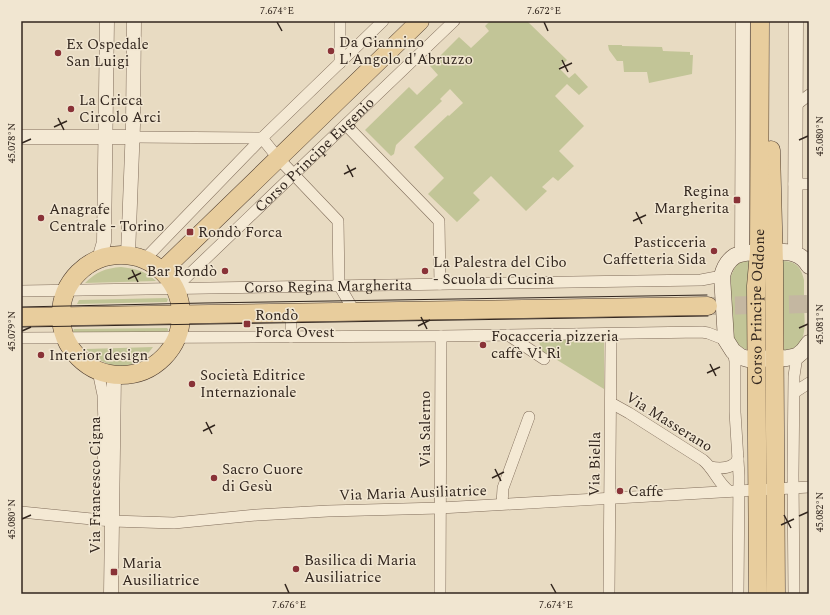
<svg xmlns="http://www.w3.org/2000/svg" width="830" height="615" viewBox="0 0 830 615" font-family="Spectral,serif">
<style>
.green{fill:#c2c597}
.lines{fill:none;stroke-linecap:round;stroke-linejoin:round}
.primary-tunnel{stroke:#c4b7a1;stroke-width:18;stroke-dasharray:18 9;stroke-linecap:butt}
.minor-casing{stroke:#806d5b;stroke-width:12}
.tertiary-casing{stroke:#806d5b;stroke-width:15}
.secondary-casing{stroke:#624e3e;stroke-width:17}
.primary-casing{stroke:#4e3c2f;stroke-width:19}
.minor{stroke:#f4e9d4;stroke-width:11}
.tertiary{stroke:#f4e9d4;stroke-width:14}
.secondary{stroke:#f4e9d4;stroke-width:16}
.primary{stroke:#e8cd9d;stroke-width:18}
.tram{stroke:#32261e;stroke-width:1}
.ticks{fill:none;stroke:#32261e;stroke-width:1.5}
.poi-dot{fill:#893237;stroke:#f1e6d1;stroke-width:1.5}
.labels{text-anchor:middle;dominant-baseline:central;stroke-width:3;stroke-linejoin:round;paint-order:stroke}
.poi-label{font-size:15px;fill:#32261e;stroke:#f1e6d1;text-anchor:start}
.street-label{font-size:15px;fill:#32261e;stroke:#f1e6d1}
.neatline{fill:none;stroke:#32261e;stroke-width:1.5}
.ticks-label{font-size:10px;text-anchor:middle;fill:#32261e}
</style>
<rect width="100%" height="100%" fill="#e8dbc2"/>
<!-- green -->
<g class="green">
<polygon points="490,21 527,21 567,60 559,68 569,78 575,73 588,87 579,95 567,84 555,96 584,126 559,151 574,166 558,181 553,177 542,187 547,191 526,211 491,176 473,193 480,200 457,222 428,194 444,178 414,147 448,115 449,116 463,103 450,89 440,99 442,101 396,145 394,154 391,156 365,130 409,87 417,95 438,75 430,66 459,37 471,48 489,31 485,26"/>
<polygon points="608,45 622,45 622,46 662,47 663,51 690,52 690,55 693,55 692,74 649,83 647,72 624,72 623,61 617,61 609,50"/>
<polygon points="749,261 748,349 745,349 738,345 734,340 731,323 731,276 736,265 741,262"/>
<path d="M782 261C795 261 801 266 804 280 804 289 804 299 804 308 805 325 808 351 783 350Z"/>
<path d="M121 267C136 269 144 270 156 281L85 283C96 272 106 268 121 267Z"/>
<polygon points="166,298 168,299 167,302 77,304 79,300"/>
<polygon points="167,328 168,329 168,331 166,332 74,332 73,331 74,329"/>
<polygon points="538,336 604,336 604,389 541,350"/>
<path d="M153 347C133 374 108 371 86 349Z"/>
</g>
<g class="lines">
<!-- primary-tunnel -->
<polyline class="primary-tunnel" points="708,306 809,304"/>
<!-- minor casing -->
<g class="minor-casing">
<g id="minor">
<polyline points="340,63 340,21"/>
<polyline points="796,105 809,95"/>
<polyline points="346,125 439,221 440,284"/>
<polyline points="132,137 262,138 278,158 338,221 339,285 354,311"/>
<polyline points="794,184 809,184"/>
<polyline points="144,260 262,138 383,21"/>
<path id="s1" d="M175 288 454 21"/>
<path id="s2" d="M21 291 701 280 722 276"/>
<polyline points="291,312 291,337"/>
<polyline points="508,335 544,359"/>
<polyline points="21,338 441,336 702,332 708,333 726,340"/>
<polyline points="733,351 735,361 735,412 739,476 738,594"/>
<polyline points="98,371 103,395 104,424 102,520"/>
<polyline points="795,392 809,383"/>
<path d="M611 403 629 413 703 460C714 469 718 483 729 491"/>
<path d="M710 467C721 469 733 469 738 459"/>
<polyline points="502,504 503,488 529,417"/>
<polyline points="21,512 112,521 174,523 257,515 328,511 440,508 809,487"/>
<polyline points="440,594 441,336"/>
<polyline points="609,594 611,334"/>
<polyline points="794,594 793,475 794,376 797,356"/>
</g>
</g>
<!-- tertiary casing -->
<g class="tertiary-casing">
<g id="tertiary">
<polyline points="21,137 132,137"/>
<polyline points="742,253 743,21"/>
<polyline points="795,253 796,21"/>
<polyline points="128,255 133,125 134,21"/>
<polyline points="99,259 104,242 107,21"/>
<polyline points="111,594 114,375"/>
</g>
</g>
<!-- secondary casing -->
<g class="secondary-casing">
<path id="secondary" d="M809 266C806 261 801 256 795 254 786 250 743 251 735 256 727 261 724 268 722 276L726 340 733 351 741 357 748 359 787 358 797 356 803 351 809 343"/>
</g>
<!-- primary casing -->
<g class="primary-casing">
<g id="primary">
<polyline points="771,150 774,264 776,594"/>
<circle cx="121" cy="315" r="60"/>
<polyline points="162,271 420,21"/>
<polyline points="21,317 708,306"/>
<path id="s3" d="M758 594 756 286 759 252 760 21"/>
</g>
</g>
<!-- minor -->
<use href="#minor" class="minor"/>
<!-- tertiary -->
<use href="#tertiary" class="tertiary"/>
<!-- secondary -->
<use href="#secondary" class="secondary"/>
<!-- primary -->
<use href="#primary" class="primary"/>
<!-- tram -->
<g class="tram">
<polyline points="21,307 204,303 707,295"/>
<polyline points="21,327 708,316"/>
</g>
</g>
<!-- ticks -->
<path class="ticks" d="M277 22 282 31M544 22 548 31M562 60 568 72M559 69 572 63M58 118 64 130M54 127 67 121M799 140 808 136M22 143 31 139M347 165 353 177M344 174 356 168M636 212 642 224M633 221 646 215M132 270 138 282M128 279 141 273M421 317 427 329M418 326 430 320M799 328 808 324M22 331 31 327M710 364 716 376M707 373 720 367M206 422 212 434M203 431 215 425M495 469 501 481M492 478 504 472M784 515 791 528M799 516 808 512M22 519 31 515M781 525 794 519M285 584 289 593M551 584 556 593"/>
<!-- markers -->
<g class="poi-dot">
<circle cx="331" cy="51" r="4"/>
<circle cx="58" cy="53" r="4"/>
<circle cx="71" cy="109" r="4"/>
<rect x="733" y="196" width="8" height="8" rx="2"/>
<circle cx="41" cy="218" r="4"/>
<rect x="186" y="228" width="8" height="8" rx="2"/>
<circle cx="714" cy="251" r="4"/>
<circle cx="225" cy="271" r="4"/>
<circle cx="425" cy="271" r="4"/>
<rect x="243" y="320" width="8" height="8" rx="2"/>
<circle cx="483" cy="345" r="4"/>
<circle cx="41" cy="355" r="4"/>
<circle cx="192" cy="384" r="4"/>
<circle cx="214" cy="478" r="4"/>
<circle cx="620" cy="491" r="4"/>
<circle cx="296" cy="569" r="4"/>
<rect x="110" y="568" width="8" height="8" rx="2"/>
</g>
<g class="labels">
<!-- poi labels -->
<g class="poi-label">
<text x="339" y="42">Da Giannino<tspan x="339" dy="17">L'Angolo d'Abruzzo</tspan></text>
<text x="66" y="44">Ex Ospedale<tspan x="66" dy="17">San Luigi</tspan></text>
<text x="79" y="100">La Cricca<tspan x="79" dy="17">Circolo Arci</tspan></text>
<text x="729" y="191" text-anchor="end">Regina<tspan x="729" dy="17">Margherita</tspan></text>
<text x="49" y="209">Anagrafe<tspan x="49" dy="17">Centrale - Torino</tspan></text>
<text x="198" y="232">Rondò Forca</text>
<text x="706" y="242" text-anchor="end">Pasticceria<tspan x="706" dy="17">Caffetteria Sida</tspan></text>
<text x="433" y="262">La Palestra del Cibo<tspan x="433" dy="17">- Scuola di Cucina</tspan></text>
<text x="217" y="271" text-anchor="end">Bar Rondò</text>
<text x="255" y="315">Rondò<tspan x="255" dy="17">Forca Ovest</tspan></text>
<text x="491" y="336">Focacceria pizzeria<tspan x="491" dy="17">caffè Vi Ri</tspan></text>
<text x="49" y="355">Interior design</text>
<text x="200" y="375">Società Editrice<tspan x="200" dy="17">Internazionale</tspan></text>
<text x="222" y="469">Sacro Cuore<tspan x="222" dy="17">di Gesù</tspan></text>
<text x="628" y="491">Caffe</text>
<text x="304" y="560">Basilica di Maria<tspan x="304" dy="17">Ausiliatrice</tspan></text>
<text x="122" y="563">Maria<tspan x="122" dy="17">Ausiliatrice</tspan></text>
</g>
<!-- street labels -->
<g class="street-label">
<text stroke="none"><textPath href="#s1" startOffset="193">Corso Principe Eugenio</textPath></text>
<text stroke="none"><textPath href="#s2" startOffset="307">Corso Regina Margherita</textPath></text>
<text stroke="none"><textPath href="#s3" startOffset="287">Corso Principe Oddone</textPath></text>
<text transform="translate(669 422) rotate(32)">Via Masserano</text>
<text transform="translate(425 429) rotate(-90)">Via Salerno</text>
<text transform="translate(595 464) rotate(-89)">Via Biella</text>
<text transform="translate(95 485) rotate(-90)">Via Francesco Cigna</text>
<text transform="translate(413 493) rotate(-2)">Via Maria Ausiliatrice</text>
</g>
</g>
<!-- border -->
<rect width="830" height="615" fill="none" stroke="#f1e6d1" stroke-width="44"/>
<rect x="22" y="22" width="786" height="571" class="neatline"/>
<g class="ticks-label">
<text x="277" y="14">7.674°E</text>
<text x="544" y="14">7.672°E</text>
<text transform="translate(819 136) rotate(-90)" y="4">45.080°N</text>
<text transform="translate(11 143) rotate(-90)" y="4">45.078°N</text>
<text transform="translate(819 324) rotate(-90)" y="4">45.081°N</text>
<text transform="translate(11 331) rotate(-90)" y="4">45.079°N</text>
<text transform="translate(819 512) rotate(-90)" y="4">45.082°N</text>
<text transform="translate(11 519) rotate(-90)" y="4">45.080°N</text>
<text x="289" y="608">7.676°E</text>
<text x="556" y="608">7.674°E</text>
</g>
</svg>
